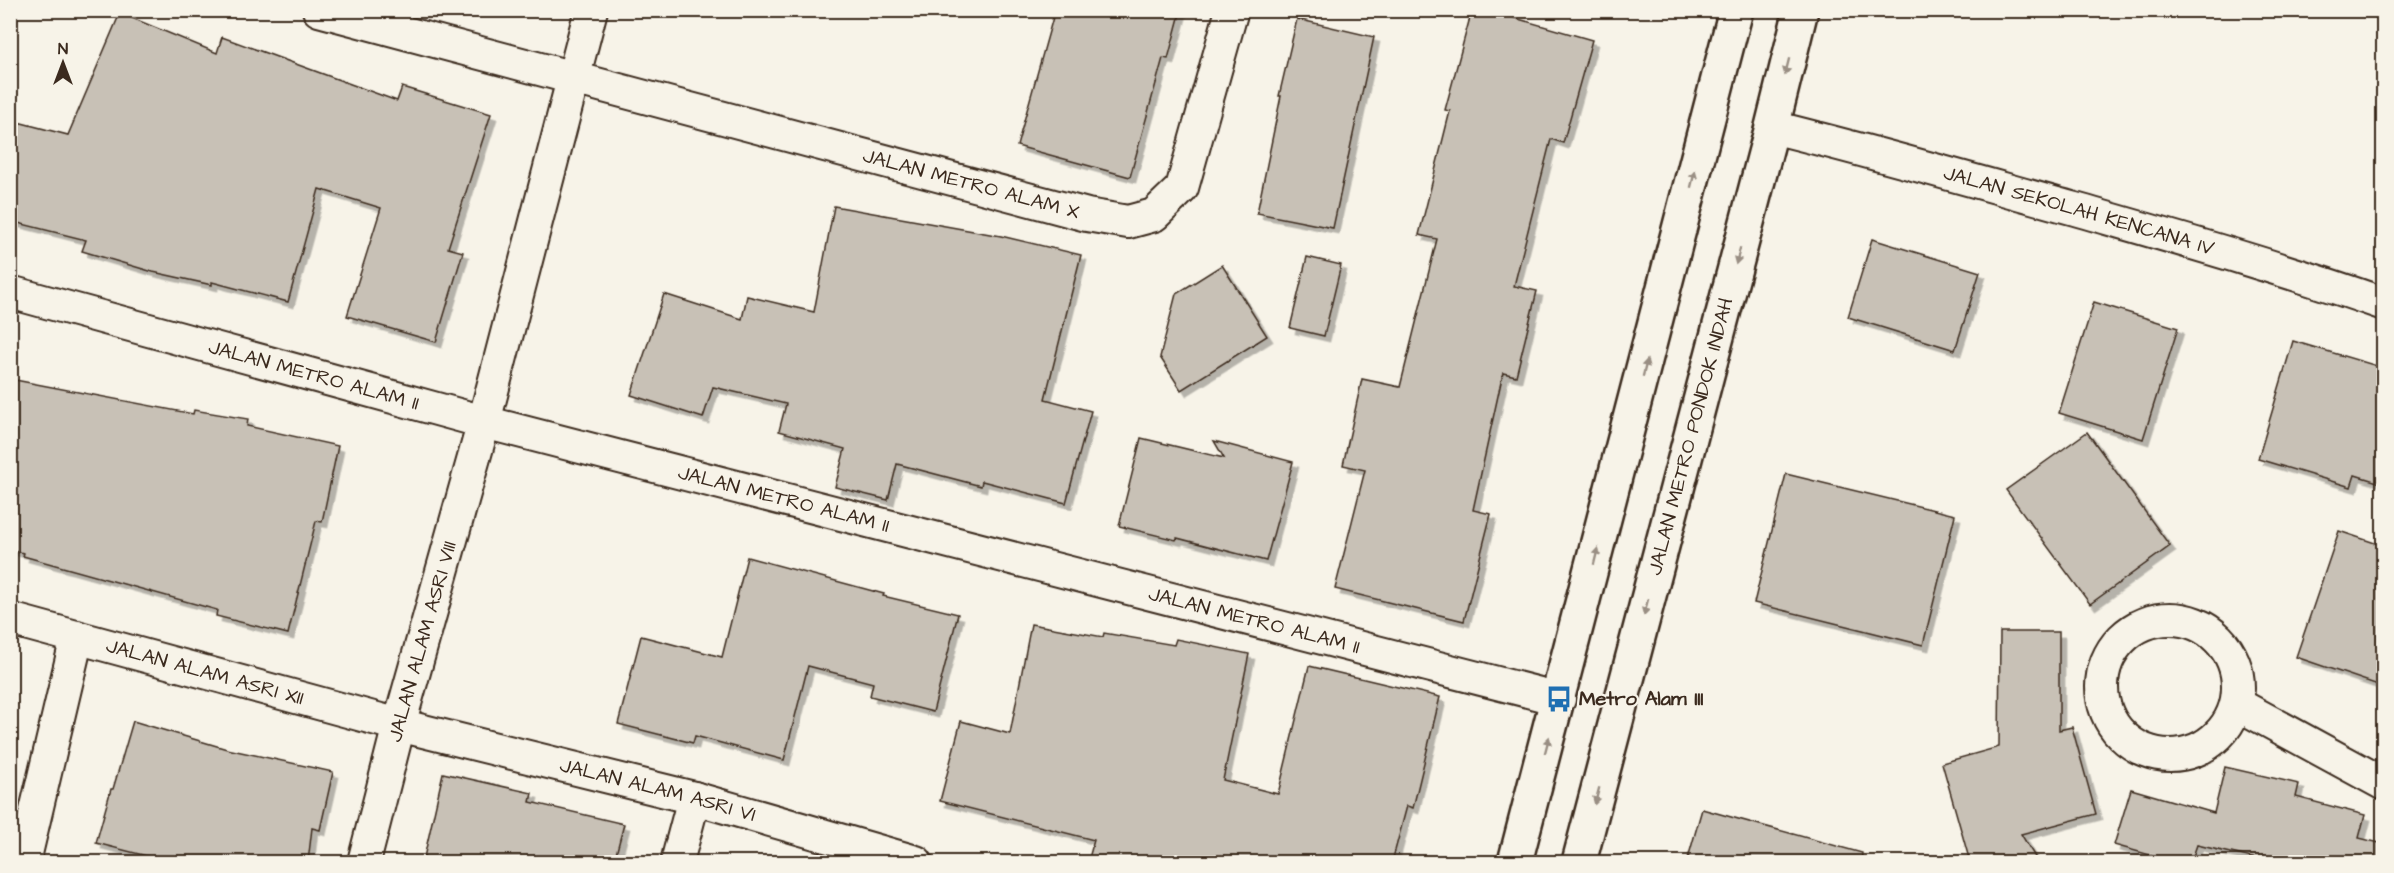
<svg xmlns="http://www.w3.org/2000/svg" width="2394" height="873" viewBox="0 0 2394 873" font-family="'Architects Daughter',sans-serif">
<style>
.building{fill:#c8c1b6;stroke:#3b2a1e;stroke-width:1.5;filter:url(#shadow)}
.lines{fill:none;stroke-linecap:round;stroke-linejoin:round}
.street-casing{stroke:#3b2a1e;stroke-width:36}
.highway-casing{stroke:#3b2a1e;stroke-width:38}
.street{stroke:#f7f3e8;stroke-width:32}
.highway{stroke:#f7f3e8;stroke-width:33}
.oneway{fill:#998e83}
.labels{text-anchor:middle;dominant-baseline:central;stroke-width:4.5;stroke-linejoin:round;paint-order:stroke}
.street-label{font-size:20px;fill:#3b2a1e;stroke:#f7f3e8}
.poi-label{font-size:20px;font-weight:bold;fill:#3b2a1e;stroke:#f7f3e8;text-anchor:start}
</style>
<defs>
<filter id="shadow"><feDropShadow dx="5.5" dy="5.5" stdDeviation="0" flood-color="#0004"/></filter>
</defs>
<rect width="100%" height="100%" fill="#f7f3e8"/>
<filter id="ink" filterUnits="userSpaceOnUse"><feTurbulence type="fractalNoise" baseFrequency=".0167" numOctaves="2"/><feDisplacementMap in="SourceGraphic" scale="12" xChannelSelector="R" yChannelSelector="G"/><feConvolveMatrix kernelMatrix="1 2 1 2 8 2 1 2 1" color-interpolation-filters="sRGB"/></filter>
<g filter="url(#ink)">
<!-- building -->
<g class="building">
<polygon points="1055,10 1181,10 1168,59 1163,58 1130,177 1017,146"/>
<polygon points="1472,10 1487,10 1592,40 1563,143 1551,139 1514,286 1537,291 1516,376 1503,373 1473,510 1491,514 1464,621 1335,589 1365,470 1343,465 1362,379 1400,387 1437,239 1419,235 1450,111 1445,110"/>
<polygon points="120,13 217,53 222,37 397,101 402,87 491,114 448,248 463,252 436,342 347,316 381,208 319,189 288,302 212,282 212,285 153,272 82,251 86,240 10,221 10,120 68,135"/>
<polygon points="1297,19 1374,37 1333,228 1257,213 1281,96 1279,96"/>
<polygon points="834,206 1001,236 1081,255 1045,399 1091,411 1066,503 982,481 981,486 897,464 888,500 835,487 845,449 779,431 786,404 713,387 703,418 631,395 664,294 742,319 747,296 814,312"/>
<polygon points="1872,239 1980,272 1955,350 1848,317"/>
<polygon points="1307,257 1341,265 1324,336 1290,328"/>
<polygon points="1222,265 1267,336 1181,390 1160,357 1176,294"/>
<polygon points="2094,302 2178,328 2143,439 2059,413"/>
<polygon points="2293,341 2384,368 2384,484 2355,475 2351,487 2258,459"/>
<polygon points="10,379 193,414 194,410 248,419 247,426 338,446 322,522 316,521 288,634 216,616 217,610 23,556 24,553 10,550"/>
<polygon points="2087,432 2170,546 2090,604 2006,490"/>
<polygon points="1141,438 1224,458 1214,441 1293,462 1266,561 1177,538 1176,540 1119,526"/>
<polygon points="1786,474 1955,515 1923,645 1754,603"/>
<polygon points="2339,531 2384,546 2384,687 2296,657"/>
<polygon points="747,557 884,594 883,596 958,614 933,712 870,696 873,683 808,666 784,760 695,736 693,743 618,724 641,636 722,657"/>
<polygon points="1031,624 1103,637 1104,633 1174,645 1176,639 1249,654 1223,780 1278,794 1309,666 1440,697 1413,808 1407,806 1392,862 1088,862 1094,840 940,801 961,721 1010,734"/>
<polygon points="2000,632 2059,632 2059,730 2072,727 2096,814 2021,834 2038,862 1970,862 1942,763 1999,747"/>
<polygon points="133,721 227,749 333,772 320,830 312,828 308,862 170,862 96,843 111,789 113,789"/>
<polygon points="2225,767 2299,784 2296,797 2365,815 2359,838 2384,844 2384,862 2269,862 2197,845 2191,862 2175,862 2114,845 2131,789 2214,813"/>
<polygon points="443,773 532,793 530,802 624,824 614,862 423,862"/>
<polygon points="1702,809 1862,853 1861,862 1687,862"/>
</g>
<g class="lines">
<!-- street casing -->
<g class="street-casing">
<g id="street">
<path id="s1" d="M319 10 1087 215 1128 222 1154 215 1182 188 1232 10"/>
<path id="s2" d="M1772 127C1874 152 1974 181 2075 209 2179 239 2282 268 2384 304"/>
<path id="s3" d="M10 292 484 422 1559 699"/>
<path id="s4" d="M10 619 399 725 694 798 916 862"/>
<circle cx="2170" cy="687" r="68"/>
<polyline points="2237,704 2384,784"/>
<polyline points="24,862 77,637"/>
<path id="s5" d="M364 862 399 725 484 422 591 10"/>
<polyline points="677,862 694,798"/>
</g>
</g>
<!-- highway casing -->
<g class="highway-casing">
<g id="highway">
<polyline points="1515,862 1736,10"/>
<path id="s6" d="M1579 862 1772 127 1801 10"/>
</g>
</g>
<!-- street -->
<use href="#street" class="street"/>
<!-- highway -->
<use href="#highway" class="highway"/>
</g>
<!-- one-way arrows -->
<defs><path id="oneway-solid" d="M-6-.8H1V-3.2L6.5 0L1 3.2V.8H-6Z" transform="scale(1.5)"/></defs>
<g class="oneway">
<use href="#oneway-solid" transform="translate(1787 67) rotate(104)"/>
<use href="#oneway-solid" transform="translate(1693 179) rotate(-76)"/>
<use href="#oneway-solid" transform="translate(1738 256) rotate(105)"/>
<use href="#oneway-solid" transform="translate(1645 368) rotate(-76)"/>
<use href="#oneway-solid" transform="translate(1596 556) rotate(-76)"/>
<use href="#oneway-solid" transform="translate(1646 607) rotate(105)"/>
<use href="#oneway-solid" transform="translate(1547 745) rotate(-75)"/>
<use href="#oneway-solid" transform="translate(1597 796) rotate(105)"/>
</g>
</g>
<!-- icons -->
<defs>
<g id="bus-bare" transform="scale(2.07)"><path d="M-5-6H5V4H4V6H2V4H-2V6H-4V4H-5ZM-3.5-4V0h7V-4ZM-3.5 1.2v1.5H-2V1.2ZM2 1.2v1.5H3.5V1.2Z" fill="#1f6fb2" stroke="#f7f3e8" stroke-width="2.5" paint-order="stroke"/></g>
</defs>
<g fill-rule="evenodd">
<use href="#bus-bare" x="1559" y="699"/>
</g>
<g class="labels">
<!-- street labels -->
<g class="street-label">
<text stroke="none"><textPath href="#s1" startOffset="675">JALAN METRO ALAM X</textPath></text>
<text stroke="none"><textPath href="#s2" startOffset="318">JALAN SEKOLAH KENCANA IV</textPath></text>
<text stroke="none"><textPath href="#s3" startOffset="315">JALAN METRO ALAM II</textPath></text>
<text stroke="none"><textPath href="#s6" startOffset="440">JALAN METRO PONDOK INDAH</textPath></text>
<text stroke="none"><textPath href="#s3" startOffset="801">JALAN METRO ALAM II</textPath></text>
<text stroke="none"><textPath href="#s3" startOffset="1287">JALAN METRO ALAM II</textPath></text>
<text stroke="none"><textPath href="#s5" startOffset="228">JALAN ALAM ASRI VIII</textPath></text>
<text stroke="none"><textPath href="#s4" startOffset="202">JALAN ALAM ASRI XII</textPath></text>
<text stroke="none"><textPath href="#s4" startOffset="670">JALAN ALAM ASRI VI</textPath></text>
</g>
<!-- poi labels -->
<g class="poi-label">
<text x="1579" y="699">Metro Alam III</text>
</g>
</g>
<!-- margin -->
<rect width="2394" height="873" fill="none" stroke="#f7f3e8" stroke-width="36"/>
<rect x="18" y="18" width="2358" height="837" fill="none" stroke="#3b2a1e" stroke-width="2" filter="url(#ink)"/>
<!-- north arrow -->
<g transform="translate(63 63)" stroke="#f7f3e8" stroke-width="4.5" paint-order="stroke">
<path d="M0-4.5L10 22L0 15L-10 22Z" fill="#3b2a1e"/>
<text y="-9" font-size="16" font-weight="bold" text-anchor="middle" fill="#3b2a1e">N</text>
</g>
</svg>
